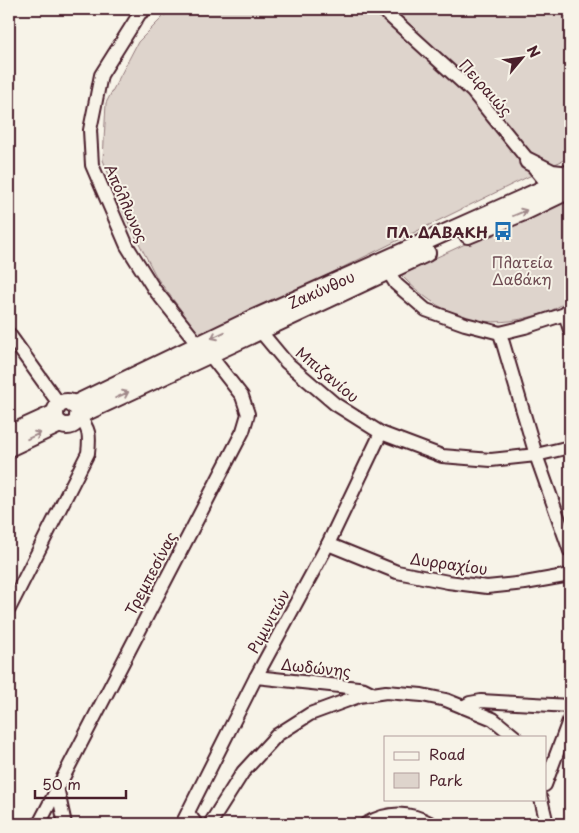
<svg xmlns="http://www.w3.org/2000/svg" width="579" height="833" viewBox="0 0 579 833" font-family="'Playpen Sans',sans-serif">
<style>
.green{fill:#ded4cc;stroke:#947a7c}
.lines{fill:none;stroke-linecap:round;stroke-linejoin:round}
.minor-casing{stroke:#4a1f2b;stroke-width:16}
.tertiary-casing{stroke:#4a1f2b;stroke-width:20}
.minor{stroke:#f7f3e8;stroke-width:12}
.tertiary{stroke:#f7f3e8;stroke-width:16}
.oneway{stroke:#a0898a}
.labels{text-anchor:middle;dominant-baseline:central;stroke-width:4;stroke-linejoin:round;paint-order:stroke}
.street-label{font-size:15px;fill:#4a1f2b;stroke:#f7f3e8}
.poi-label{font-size:15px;font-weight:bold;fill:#4a1f2b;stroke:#f7f3e8;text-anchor:end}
.park-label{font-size:15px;fill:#6f4c53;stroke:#f7f3e8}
</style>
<rect width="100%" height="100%" fill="#f7f3e8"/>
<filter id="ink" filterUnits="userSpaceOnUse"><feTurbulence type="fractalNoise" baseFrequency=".02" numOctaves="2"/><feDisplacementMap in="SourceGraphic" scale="10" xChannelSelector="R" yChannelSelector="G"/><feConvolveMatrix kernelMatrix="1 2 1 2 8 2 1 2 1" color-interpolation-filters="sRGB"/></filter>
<g filter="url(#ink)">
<!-- green -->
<g class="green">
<polygon points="171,9 570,9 570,157 515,183 201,337 157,278 125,216 103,160 106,103 138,42"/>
<path d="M570 195V297C556 311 548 312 530 317 478 331 439 314 402 276L403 273Z"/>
</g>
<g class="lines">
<!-- minor casing -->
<g class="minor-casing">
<g id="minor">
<polyline points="382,9 472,91 554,192"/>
<polyline points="388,271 396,284 426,310 465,324 500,333 525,327 565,314 570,308"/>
<polyline points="565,314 570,330"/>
<polyline points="256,326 286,362 335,404 381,433 442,456 491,460 536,455 570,447"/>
<polyline points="500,333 536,455 570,551"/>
<polyline points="9,334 60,405"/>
<polyline points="328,544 397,572 448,582 487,587 525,583 570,575"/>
<path d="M9 609 88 453C90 436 90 429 78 416"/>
<polyline points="256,677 358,688 364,689 372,693"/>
<polyline points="463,707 470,703 481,701 570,706"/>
<polyline points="545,785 570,718"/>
<polyline points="57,787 65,824"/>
<polyline points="541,799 547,824"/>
<polyline points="188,813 196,824"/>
<polyline points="39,824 243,431 248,414 242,396 209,354 198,344 154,289 127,246 92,165 90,130 101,75 140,13 146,9"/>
<polyline points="182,824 256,677 328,544 381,433"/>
<polyline points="210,824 243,772 277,735 310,714 359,696 386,692 422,695 446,700 493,719 515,737"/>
<path d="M366 824C388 811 409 811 432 824"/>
</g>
</g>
<!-- tertiary casing -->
<g class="tertiary-casing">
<g id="tertiary">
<polyline points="528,161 552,173 570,175"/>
<polyline points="468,235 524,212 570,190"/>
<circle cx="67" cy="414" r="12"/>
<polyline points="73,405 252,319 570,177"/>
<polyline points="78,416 427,253"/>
<polyline points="9,434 55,413"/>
<polyline points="9,448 60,424"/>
</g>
</g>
<!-- minor -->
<use href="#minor" class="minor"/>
<!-- tertiary -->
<use href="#tertiary" class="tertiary"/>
</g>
<!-- one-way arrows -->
<defs><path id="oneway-shaft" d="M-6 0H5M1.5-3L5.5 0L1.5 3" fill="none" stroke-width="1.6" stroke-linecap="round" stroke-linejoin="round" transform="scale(1.25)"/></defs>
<g class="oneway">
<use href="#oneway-shaft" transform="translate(520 213) rotate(-23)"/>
<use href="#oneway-shaft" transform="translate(218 335) rotate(155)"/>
<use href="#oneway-shaft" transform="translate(122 395) rotate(-25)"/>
<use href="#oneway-shaft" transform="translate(34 436) rotate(-25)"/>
</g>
</g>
<!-- icons -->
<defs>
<g id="bus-bare" transform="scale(1.5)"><path d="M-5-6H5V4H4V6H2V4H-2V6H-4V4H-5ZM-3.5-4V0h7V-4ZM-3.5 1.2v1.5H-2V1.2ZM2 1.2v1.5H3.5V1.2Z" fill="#1f6fb2" stroke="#f7f3e8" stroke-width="2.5" paint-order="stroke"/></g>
</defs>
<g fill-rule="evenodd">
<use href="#bus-bare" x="503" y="231"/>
</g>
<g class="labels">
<!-- street labels -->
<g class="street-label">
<text transform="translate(486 87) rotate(48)">Πειραιώς</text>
<text transform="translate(127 203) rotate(66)">Απόλλωνος</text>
<text transform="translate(321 289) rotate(-24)">Ζακύνθου</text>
<text transform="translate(328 374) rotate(40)">Μπιζανίου</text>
<text transform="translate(449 563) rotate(8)">Δυρραχίου</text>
<text transform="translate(150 573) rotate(-62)">Τρεμπεσίνας</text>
<text transform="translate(268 621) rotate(-61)">Ριμινιτών</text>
<text transform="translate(316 667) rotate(6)">Δωδώνης</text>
</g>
<!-- poi labels -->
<g class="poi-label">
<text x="488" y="231">ΠΛ. ΔΑΒΑΚΗ</text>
</g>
<!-- park labels -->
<g class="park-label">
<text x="522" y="261">Πλατεία<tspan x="522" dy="17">Δαβάκη</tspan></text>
</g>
</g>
<!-- margin -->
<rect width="579" height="833" fill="none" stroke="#f7f3e8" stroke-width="30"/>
<rect x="15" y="15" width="549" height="803" fill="none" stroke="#4a1f2b" stroke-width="2" filter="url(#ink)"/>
<!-- legend -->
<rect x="384" y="736" width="162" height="65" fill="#f7f3e8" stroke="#b29e9c"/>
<rect x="394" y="752" width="25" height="8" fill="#f7f3e8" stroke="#b29e9c"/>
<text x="429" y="760" font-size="15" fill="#4a1f2b">Road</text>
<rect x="394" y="773" width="25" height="15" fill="#ded4cc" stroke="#b29e9c"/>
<text x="429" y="786" font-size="15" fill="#4a1f2b">Park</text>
<!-- north arrow -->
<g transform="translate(522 58) rotate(61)" stroke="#f7f3e8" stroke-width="4" paint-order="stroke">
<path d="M0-4L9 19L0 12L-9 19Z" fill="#4a1f2b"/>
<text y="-8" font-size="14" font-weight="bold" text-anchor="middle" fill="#4a1f2b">N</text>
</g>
<!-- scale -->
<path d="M35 790v8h91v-8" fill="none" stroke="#4a1f2b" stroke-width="2.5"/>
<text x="42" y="790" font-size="15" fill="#4a1f2b" stroke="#f7f3e8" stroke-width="4" paint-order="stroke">50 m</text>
</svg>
